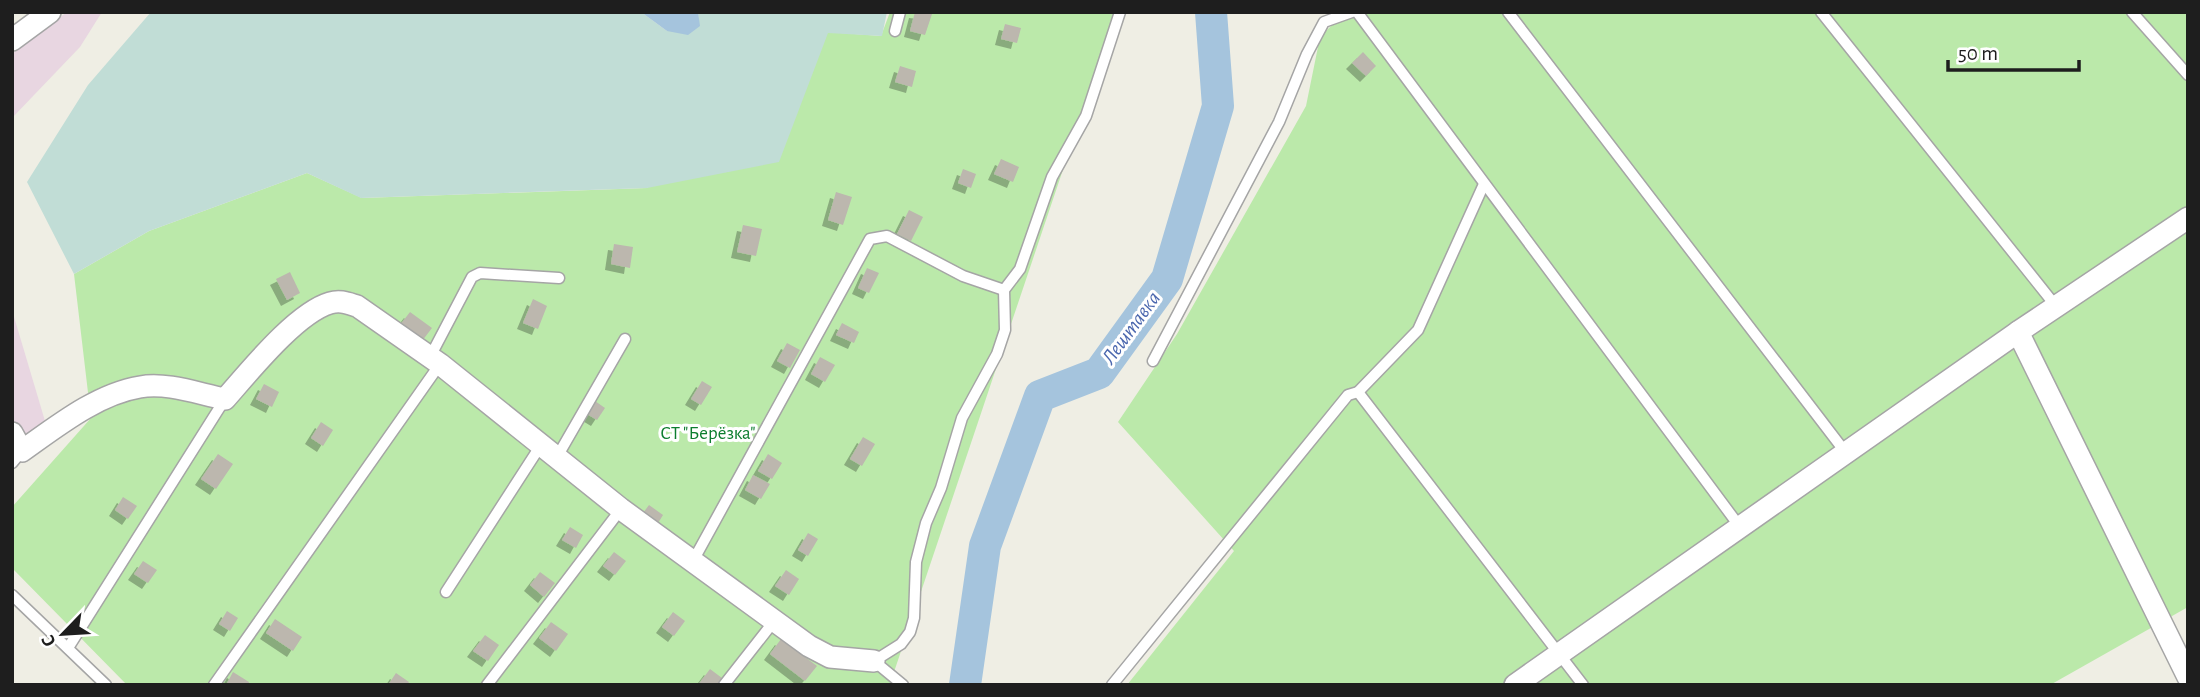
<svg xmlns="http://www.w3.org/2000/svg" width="2200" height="697" viewBox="0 0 2200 697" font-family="'Alegreya Sans',sans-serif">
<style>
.industrial{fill:#e8d6e1}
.grass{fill:#bbe9aa}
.wetland{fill:#c1ddd6}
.water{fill:#a5c4dd}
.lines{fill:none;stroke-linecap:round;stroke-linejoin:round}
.river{stroke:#a5c4dd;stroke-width:32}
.building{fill:#bcb7ae;filter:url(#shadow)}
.service-casing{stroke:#a5a5a5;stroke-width:13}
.minor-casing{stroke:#a5a5a5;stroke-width:24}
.service{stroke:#fff;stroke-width:10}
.minor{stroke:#fff;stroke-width:21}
.labels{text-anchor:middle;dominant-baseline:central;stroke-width:6;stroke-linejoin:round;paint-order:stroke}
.park-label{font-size:19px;fill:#0c7d2e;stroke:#fff}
.water-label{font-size:21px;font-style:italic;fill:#4b67ae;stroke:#fff}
</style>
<defs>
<filter id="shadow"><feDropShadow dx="-6" dy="6" stdDeviation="0" flood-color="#0004"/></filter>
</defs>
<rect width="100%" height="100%" fill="#efeee4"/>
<!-- industrial -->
<g class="industrial">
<polygon points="67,12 102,12 80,47 12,118 12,54"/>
<polygon points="12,310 45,421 12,451"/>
</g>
<!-- grass -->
<g class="grass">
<polygon points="890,12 1116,12 894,672 896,685 127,685 12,568 12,507 91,418 74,274 149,231 307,173 362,198 647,188 828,32 881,36"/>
<polygon points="1345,12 2188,12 2188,607 2050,685 1127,685 1234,551 1118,422 1177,334 1306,106 1320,37"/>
</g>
<!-- wetland -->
<polygon class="wetland" points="151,12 641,12 667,31 699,26 698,12 887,12 882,36 828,33 779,162 647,188 361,198 307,173 149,231 74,274 27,182 88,85"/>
<!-- water -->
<polygon class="water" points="641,12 698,12 700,26 688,35 667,31"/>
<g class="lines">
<!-- river -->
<polyline class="river" points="965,685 985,546 1040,396 1099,373 1167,279 1218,106 1211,12"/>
</g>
<!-- building -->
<g class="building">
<polygon points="915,12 932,14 925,35 910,31"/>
<polygon points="1005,24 1021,28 1017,43 1001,39"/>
<polygon points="1363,52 1376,66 1366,76 1352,63"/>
<polygon points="900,66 916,71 912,87 895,82"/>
<polygon points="1001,159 1019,167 1013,182 994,174"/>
<polygon points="963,169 976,174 971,188 958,183"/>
<polygon points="836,192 852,197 843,225 828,220"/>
<polygon points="909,210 923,217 911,241 897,234"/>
<polygon points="743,225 762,229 756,256 737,252"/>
<polygon points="614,244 633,247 630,268 611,264"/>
<polygon points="867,268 879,273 869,293 858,288"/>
<polygon points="290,272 300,293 287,300 276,279"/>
<polygon points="533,299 547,306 538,329 523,323"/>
<polygon points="410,312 432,328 422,341 400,325"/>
<polygon points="842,323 859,332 854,343 836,335"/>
<polygon points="787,343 800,350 790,368 777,361"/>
<polygon points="820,357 835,365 825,382 811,374"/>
<polygon points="702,381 712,387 701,405 691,399"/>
<polygon points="264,384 279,392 272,407 256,399"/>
<polygon points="595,401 605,408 597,420 587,414"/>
<polygon points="321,422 333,430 323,446 311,438"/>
<polygon points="863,437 875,444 862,466 850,459"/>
<polygon points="218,454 233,464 216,489 201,479"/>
<polygon points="768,454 782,463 772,479 758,471"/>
<polygon points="753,475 770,484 761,499 745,490"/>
<polygon points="123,497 137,506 128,519 115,510"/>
<polygon points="649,505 663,515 655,528 640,517"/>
<polygon points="570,527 583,535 576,548 562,540"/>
<polygon points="808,533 818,539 808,556 798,550"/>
<polygon points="614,552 626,561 615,575 603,566"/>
<polygon points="143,561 157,570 148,583 134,574"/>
<polygon points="786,570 799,579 789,595 775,586"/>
<polygon points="540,572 555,583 544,597 530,585"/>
<polygon points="227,611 238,618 230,631 219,624"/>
<polygon points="673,612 685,621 674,636 662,627"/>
<polygon points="275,619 302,637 293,651 266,633"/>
<polygon points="551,622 568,634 556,651 539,638"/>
<polygon points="485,635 499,645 488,661 473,651"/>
<polygon points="781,639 817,666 805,681 770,654"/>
<polygon points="710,669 722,678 717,685 698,685"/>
<polygon points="233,672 249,682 248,685 226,685"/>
<polygon points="396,673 409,682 407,685 388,685"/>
</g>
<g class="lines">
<!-- service casing -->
<g class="service-casing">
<g id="service">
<polyline points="1357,12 1740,527"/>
<polyline points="1508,12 1846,453"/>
<polyline points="1821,12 2055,305"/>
<polyline points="2132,12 2188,75"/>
<polyline points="895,31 900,12"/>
<polyline points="430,357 472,277 480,273 559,278"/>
<polyline points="1153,361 1279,122 1307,54 1324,22 1352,12"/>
<polyline points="1358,392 1583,685"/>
<polyline points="557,457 625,339"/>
<polyline points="12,463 22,451"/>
<polyline points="693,561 870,239 887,236 963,276 1004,290"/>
<polyline points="446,592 541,445"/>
<polyline points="12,595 106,685"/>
<polyline points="68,648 225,399"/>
<polyline points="214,685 440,364"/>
<polyline points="487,685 621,509"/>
<polyline points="724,685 775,620"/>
<polyline points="903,685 874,661 901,644 910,632 914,618 916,562 926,523 941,488 962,418 997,354 1005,330 1004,290 1020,269 1052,177 1086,116 1120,12"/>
<polyline points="1112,685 1348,395 1358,392 1418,330 1484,184"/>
</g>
</g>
<!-- minor casing -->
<g class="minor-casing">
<g id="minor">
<polyline points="12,40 50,12"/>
<polyline points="2188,218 2018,332 2188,677"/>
<path d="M12 433 22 451C56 427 97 394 140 387 167 382 199 394 225 399 249 372 296 313 330 303 340 300 347 303 357 306L440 364 621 509 809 646 830 657 874 661"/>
<polyline points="1515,685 2018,332"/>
</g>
</g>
<!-- service -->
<use href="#service" class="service"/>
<!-- minor -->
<use href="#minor" class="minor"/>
</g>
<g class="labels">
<!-- park labels -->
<g class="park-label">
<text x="708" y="433">СТ "Берёзка"</text>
</g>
<!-- water labels -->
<g class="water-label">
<text transform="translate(1131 328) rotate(-54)">Лештавка</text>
</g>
</g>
<!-- border -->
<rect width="2200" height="697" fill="none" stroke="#1e1e1e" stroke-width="28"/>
<!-- north arrow -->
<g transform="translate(63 634) rotate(245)" stroke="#ffffff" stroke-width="5" paint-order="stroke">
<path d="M0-5L12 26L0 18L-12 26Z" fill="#1e1e1e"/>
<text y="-10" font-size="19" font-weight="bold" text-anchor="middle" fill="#1e1e1e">С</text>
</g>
<!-- scale -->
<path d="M1948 60v10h131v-10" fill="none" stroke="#1e1e1e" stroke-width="3.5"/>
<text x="1958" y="60" font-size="21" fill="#1e1e1e" stroke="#ffffff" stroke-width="5" paint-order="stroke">50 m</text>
</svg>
